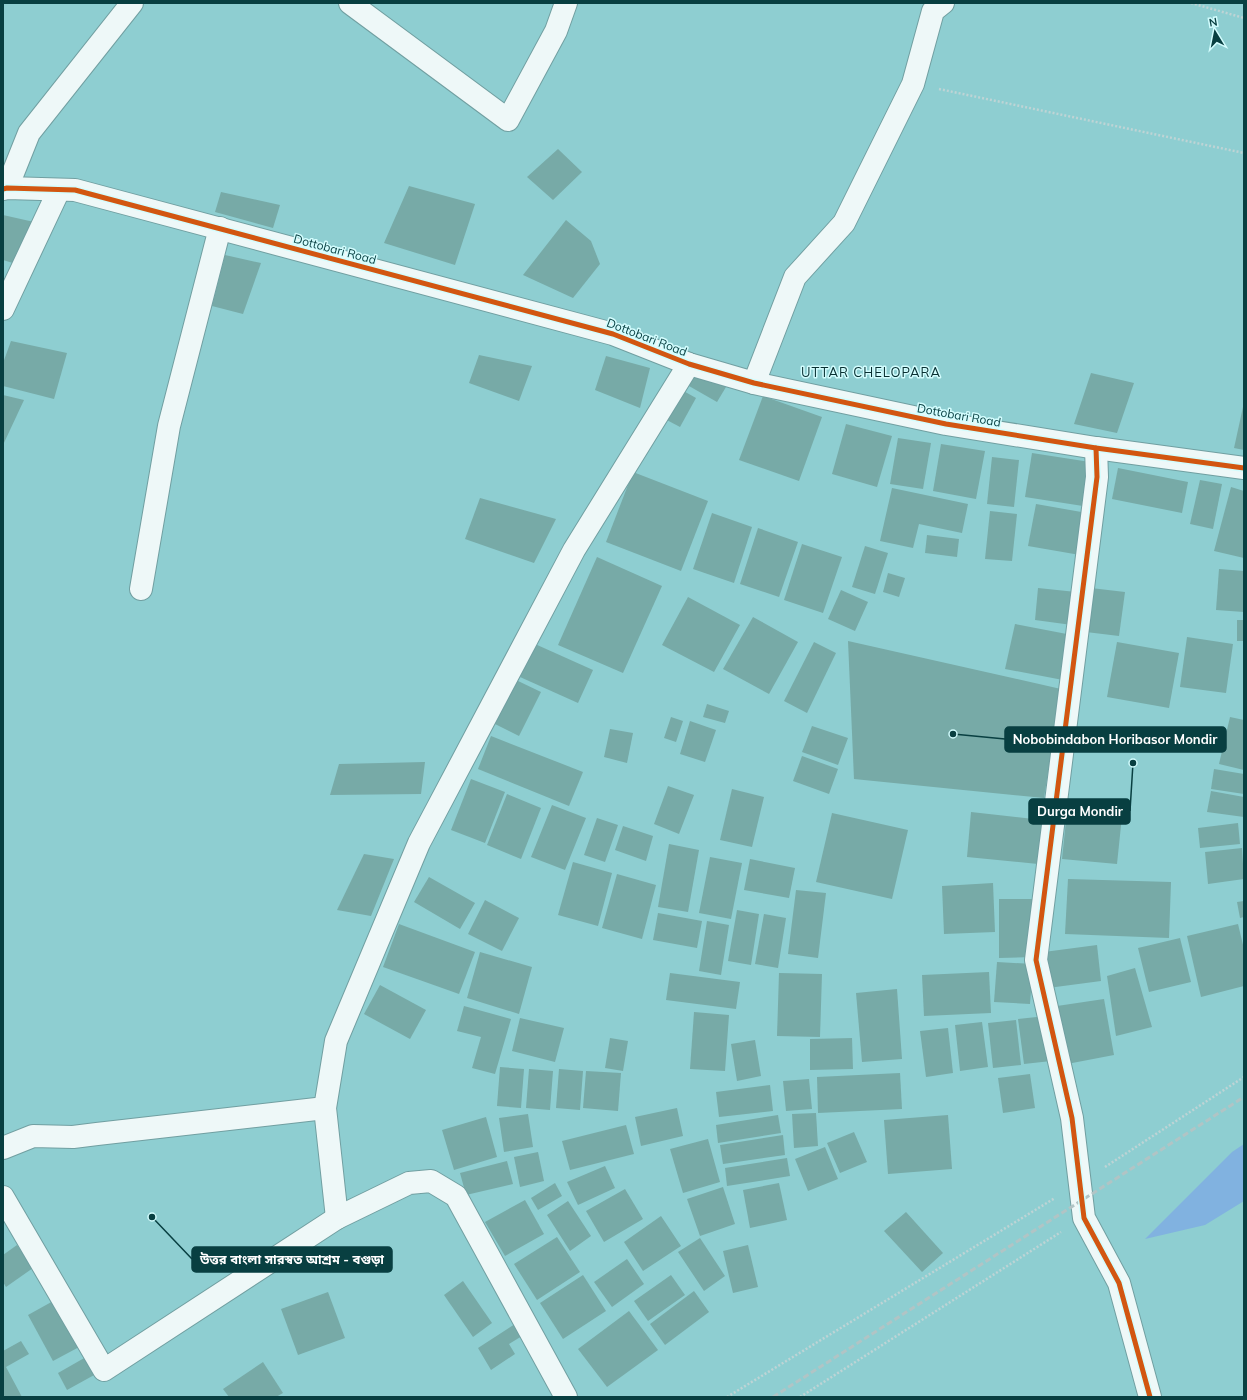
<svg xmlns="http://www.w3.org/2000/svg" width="1247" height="1400" viewBox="0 0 1247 1400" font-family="Mulish,'Noto Sans Bengali',sans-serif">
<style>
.water{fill:#81b2e0}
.building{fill:#77aaa7}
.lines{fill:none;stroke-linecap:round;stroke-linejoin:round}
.minor-casing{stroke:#719fa1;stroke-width:24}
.path{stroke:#bed4d5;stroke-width:2.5;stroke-dasharray:2 2;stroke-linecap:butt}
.minor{stroke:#eef8f8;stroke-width:22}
.rail{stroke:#b1c4c5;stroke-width:3;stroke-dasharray:6 3;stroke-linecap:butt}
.cycleway-casing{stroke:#d3fdfe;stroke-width:8}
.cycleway{stroke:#d25611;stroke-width:5}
.labels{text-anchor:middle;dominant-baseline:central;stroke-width:3;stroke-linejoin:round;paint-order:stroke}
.street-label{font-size:12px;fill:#083f41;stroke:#d3fdfe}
.neighbourhood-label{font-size:13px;letter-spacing:1px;fill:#072f31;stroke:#d3fdfe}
.leader{fill:none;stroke:#083f41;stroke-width:1.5}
.callout-dot{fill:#083f41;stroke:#d3fdfe;stroke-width:1.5}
.callout{fill:#083f41;stroke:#083f41;stroke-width:1.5}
.callout-label{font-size:13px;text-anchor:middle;font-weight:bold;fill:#fff}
</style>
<rect width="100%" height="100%" fill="#8eced1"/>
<!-- water -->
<polygon class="water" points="1244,1144 1244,1201 1205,1225 1145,1239 1232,1152"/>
<!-- building -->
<g class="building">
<polygon points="558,149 582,172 553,200 527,177"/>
<polygon points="409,186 475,204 455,265 384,243"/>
<polygon points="221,192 280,205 273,228 215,212"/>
<polygon points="3,215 34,222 16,264 3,260"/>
<polygon points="566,220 591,241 600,264 573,298 523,275"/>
<polygon points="225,255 261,263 243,314 212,306"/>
<polygon points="11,341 67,353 54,399 3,386 3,363"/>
<polygon points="479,355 532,366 519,401 469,383"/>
<polygon points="606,356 650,368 640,408 595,390"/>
<polygon points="698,370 726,387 717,402 689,386"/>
<polygon points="1091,373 1134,383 1117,433 1074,424"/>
<polygon points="680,389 696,398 680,427 663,418"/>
<polygon points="3,395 24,400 3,445"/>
<polygon points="763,396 822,417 799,481 739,460"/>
<polygon points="1243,407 1244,407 1244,450 1234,448"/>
<polygon points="846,424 892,436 877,487 832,474"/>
<polygon points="898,438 931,443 923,489 890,484"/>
<polygon points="941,444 985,451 976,499 933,491"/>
<polygon points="1032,453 1090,462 1083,506 1025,497"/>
<polygon points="992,457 1019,460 1014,507 987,504"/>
<polygon points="1118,468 1188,482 1182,513 1112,499"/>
<polygon points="633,472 708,501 681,571 606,542"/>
<polygon points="1200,480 1222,484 1213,529 1190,524"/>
<polygon points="1231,487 1244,491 1244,558 1214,551"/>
<polygon points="892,488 968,504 962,533 919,524 913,548 880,541"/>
<polygon points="480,498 556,519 534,563 465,539"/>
<polygon points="1036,504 1087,513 1080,555 1028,546"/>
<polygon points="990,511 1017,514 1012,561 985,559"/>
<polygon points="712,513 752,527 734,583 693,569"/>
<polygon points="758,528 798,542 779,597 740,584"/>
<polygon points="927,535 959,539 957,557 925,553"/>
<polygon points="802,544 842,557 823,613 784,600"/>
<polygon points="865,546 888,553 875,594 852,587"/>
<polygon points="597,557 662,586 623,673 558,645"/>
<polygon points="1219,569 1244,571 1244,612 1216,610"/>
<polygon points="888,573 905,578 899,597 883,592"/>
<polygon points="1038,588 1076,592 1072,625 1035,620"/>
<polygon points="1091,588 1125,592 1119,636 1086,632"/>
<polygon points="841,590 868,602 855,631 828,619"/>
<polygon points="688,597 740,625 714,672 662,645"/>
<polygon points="753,617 798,642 769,694 723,669"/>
<rect x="1237" y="620" width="7" height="21"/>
<polygon points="1015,624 1072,635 1063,680 1005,669"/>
<polygon points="1187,637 1233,644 1226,693 1180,687"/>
<polygon points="848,641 1061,689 1044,798 854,779"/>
<polygon points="814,642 836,653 807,713 784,701"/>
<polygon points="1117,642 1179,653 1169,708 1107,697"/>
<polygon points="535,644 593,670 578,703 520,677"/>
<polygon points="516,680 541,692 519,736 495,724"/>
<polygon points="707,704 729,711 725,723 703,717"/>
<polygon points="671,717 683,721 676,742 664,738"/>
<polygon points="1230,717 1244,720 1244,770 1219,764"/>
<polygon points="690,721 716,730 705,762 680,754"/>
<polygon points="812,726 848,738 838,765 802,752"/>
<polygon points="610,729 633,733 627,763 604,757"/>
<polygon points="491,736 583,772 569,806 478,769"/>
<polygon points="802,756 838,769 829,794 793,781"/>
<polygon points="425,762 421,794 330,795 339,764"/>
<polygon points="1214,769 1244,774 1244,794 1211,789"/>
<polygon points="471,779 505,792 485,843 451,830"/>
<polygon points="668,786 694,795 679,834 654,824"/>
<polygon points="732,789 764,797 752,847 720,840"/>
<polygon points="1211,791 1244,797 1244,817 1207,812"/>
<polygon points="507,794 541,808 521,859 487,845"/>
<polygon points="552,805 586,818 565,870 531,857"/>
<polygon points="1067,811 1122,816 1117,864 1062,859"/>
<polygon points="971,812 1042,820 1038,864 967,857"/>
<polygon points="832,813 908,830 892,899 816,882"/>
<polygon points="597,818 618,825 605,862 584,855"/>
<polygon points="1238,823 1240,844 1200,848 1198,828"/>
<polygon points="623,826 653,836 646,861 615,850"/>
<polygon points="669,844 699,850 688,912 658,907"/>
<polygon points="1242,848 1244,879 1208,884 1205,852"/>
<polygon points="364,854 394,859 371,916 337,910"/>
<polygon points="710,857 742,863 731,919 699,913"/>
<polygon points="750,859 795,868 789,898 744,890"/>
<polygon points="573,862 612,873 598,926 558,915"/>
<polygon points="617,874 656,885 642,939 602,928"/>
<polygon points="429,877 475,903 460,929 414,902"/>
<polygon points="1068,879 1171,882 1169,938 1065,934"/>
<polygon points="993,883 995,932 944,934 942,886"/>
<polygon points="796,890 826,893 818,958 788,954"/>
<polygon points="999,899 1033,899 1033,957 999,958"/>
<polygon points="485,900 519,918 502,951 468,934"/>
<polygon points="1244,901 1244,917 1240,918 1237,902"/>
<polygon points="737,910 759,914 751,965 728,961"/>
<polygon points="658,913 702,921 697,948 653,940"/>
<polygon points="764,914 786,918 778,968 755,964"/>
<polygon points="707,921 729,925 721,975 699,971"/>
<polygon points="399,924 475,952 459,994 383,967"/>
<polygon points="1238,924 1244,949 1244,986 1201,997 1187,936"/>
<polygon points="1180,938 1191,982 1149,992 1138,948"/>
<polygon points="1097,945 1101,981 1048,988 1044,952"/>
<polygon points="480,952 532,967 519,1014 467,998"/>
<polygon points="997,962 1033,964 1030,1004 994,1002"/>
<polygon points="1135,968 1152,1027 1116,1036 1107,976"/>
<polygon points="989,972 991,1013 924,1016 922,975"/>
<polygon points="670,973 740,982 736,1009 666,1000"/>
<polygon points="779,973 822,974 820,1037 777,1036"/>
<polygon points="380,985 426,1010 410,1039 364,1014"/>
<polygon points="897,989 902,1059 862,1062 856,993"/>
<polygon points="1104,999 1114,1055 1067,1064 1057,1006"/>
<polygon points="464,1006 511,1019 495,1074 472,1068 481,1037 457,1031"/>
<polygon points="694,1012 729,1015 725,1071 690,1069"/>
<polygon points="1046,1016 1051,1061 1024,1064 1018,1019"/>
<polygon points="520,1018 564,1028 555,1062 512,1051"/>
<polygon points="1016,1020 1021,1065 993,1068 988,1023"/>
<polygon points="982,1022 988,1067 960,1071 955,1025"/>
<polygon points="948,1028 953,1073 926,1077 920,1031"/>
<polygon points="610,1038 628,1041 623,1071 605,1068"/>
<polygon points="852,1038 853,1069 810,1070 810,1039"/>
<polygon points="755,1040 761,1076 737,1081 731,1044"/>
<polygon points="500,1067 524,1069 521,1108 497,1106"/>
<polygon points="529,1069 553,1071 550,1110 526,1108"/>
<polygon points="559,1069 583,1071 580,1110 556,1108"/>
<polygon points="586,1071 621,1073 618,1111 583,1108"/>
<polygon points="900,1073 902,1109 818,1113 817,1077"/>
<polygon points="1030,1074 1035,1108 1003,1113 998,1078"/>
<polygon points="809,1079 812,1109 786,1111 783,1081"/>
<polygon points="770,1085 773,1111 719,1117 716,1092"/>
<polygon points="677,1108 683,1136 641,1146 635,1117"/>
<polygon points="816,1113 818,1146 794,1148 792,1114"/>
<polygon points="528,1114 533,1147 504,1152 499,1118"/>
<polygon points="778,1115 781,1133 718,1143 716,1125"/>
<polygon points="948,1115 952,1169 888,1174 884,1120"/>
<polygon points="486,1117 497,1157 454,1170 442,1130"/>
<polygon points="626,1125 634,1154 570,1170 562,1141"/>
<polygon points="854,1132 867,1162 840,1173 827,1143"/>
<polygon points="783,1135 785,1155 723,1164 720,1145"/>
<polygon points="708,1139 720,1182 683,1193 670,1149"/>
<polygon points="825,1147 838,1179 808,1191 795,1159"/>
<polygon points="538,1152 544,1181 520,1187 514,1157"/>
<polygon points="787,1158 790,1176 727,1186 725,1168"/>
<polygon points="507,1161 513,1184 466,1195 460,1173"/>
<polygon points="605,1166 615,1188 578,1205 567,1182"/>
<polygon points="555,1183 562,1196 538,1210 531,1198"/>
<polygon points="779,1183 787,1220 750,1228 743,1190"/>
<polygon points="723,1187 735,1224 700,1236 687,1199"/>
<polygon points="625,1189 643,1219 604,1242 586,1211"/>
<polygon points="525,1200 544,1234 505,1256 485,1222"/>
<polygon points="568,1201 591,1236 570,1251 547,1215"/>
<polygon points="906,1212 943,1253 922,1272 884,1231"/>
<polygon points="661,1216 681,1246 643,1271 624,1242"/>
<polygon points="557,1237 580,1272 537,1300 514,1264"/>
<polygon points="700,1238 725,1276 704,1291 678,1252"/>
<polygon points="17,1245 33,1268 6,1287 3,1282 3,1255"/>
<polygon points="748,1245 758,1287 733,1293 723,1251"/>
<polygon points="627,1259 644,1284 612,1307 594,1282"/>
<polygon points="583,1275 606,1311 563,1339 540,1303"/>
<polygon points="671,1275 685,1295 648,1321 634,1301"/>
<polygon points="463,1281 492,1323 473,1337 444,1295"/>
<polygon points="694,1291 709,1312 665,1345 650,1324"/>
<polygon points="328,1292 345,1338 298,1355 281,1309"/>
<polygon points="55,1300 81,1346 53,1361 28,1315"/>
<polygon points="629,1311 658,1350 607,1387 578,1349"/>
<polygon points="515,1324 522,1336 509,1344 515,1354 491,1370 478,1348"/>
<polygon points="21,1341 29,1354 6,1367 22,1397 5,1397 3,1394 3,1351"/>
<polygon points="86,1357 96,1374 67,1390 58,1373"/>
<polygon points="263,1362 283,1393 276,1397 229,1397 223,1389"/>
</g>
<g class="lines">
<!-- minor casing -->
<g class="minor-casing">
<g id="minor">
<polyline points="350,3 508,120 556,31 566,3"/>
<polyline points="3,185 7,188 29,133 132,3"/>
<polyline points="3,189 7,188 75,190 613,334 689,364 754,383 946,424 1096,448 1244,468"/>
<polyline points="3,309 59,190"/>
<polyline points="754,383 795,277 844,223 913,84 933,11 943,3"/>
<polyline points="1096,448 1097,477 1036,960 1072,1118 1084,1218 1119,1283 1150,1397"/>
<polyline points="141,589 169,426 220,228"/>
<polyline points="3,1148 33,1136 73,1137 97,1134 325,1108"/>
<polyline points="3,1197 104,1370 337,1218 409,1183 431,1181 456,1196 566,1397"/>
<polyline points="337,1218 325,1108 336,1041 419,843 574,550 689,364"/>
</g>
</g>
<!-- path -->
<g class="path">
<polyline points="1191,3 1244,18"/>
<polyline points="939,89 1244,153"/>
<polyline points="1105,1167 1244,1077"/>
<polyline points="727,1397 1055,1198"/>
<polyline points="800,1397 1061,1232"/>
</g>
<!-- minor -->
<use href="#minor" class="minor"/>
<!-- rail -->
<polyline class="rail" points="773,1397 1244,1097"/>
<!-- cycleway casing -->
<g class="cycleway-casing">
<g id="cycleway">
<polyline points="3,189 7,188 75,190 613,334 689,364 754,383 946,424 1096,448 1244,468"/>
<polyline points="1096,448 1097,477 1036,960 1072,1118 1084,1218 1119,1283 1150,1397"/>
</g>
</g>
<!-- cycleway -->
<use href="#cycleway" class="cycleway"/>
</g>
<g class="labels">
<!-- street labels -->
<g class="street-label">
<text transform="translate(335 249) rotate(15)">Dottobari Road</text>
<text transform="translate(647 337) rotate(21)">Dottobari Road</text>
<text transform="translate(959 415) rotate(10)">Dottobari Road</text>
</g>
<!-- neighbourhood labels -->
<g class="neighbourhood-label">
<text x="871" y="372">UTTAR CHELOPARA</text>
</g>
</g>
<!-- callouts -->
<path class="leader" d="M953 734L1005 739M1133 763L1130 811M152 1217L192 1259"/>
<g class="callout-dot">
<circle cx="953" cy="734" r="4"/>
<circle cx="1133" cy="763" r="4"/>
<circle cx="152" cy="1217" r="4"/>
</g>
<g class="callout">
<rect x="1005" y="727" width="221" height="25" rx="4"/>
<rect x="1029" y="799" width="101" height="25" rx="4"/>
<rect x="192" y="1247" width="200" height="25" rx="4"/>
</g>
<g class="callout-label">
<text x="1115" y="744">Nobobindabon Horibasor Mondir</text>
<text x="1080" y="816">Durga Mondir</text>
<text x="292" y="1264">উত্তর বাংলা সারস্বত আশ্রম - বগুড়া</text>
</g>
<!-- border -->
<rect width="1247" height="1400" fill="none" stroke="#083f41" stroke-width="8"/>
<!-- north arrow -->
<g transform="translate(1215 32) rotate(350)" stroke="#d3fdfe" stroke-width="3" paint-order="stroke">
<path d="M0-3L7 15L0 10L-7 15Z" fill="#083f41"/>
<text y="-6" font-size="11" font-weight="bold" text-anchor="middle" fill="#083f41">N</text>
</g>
</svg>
